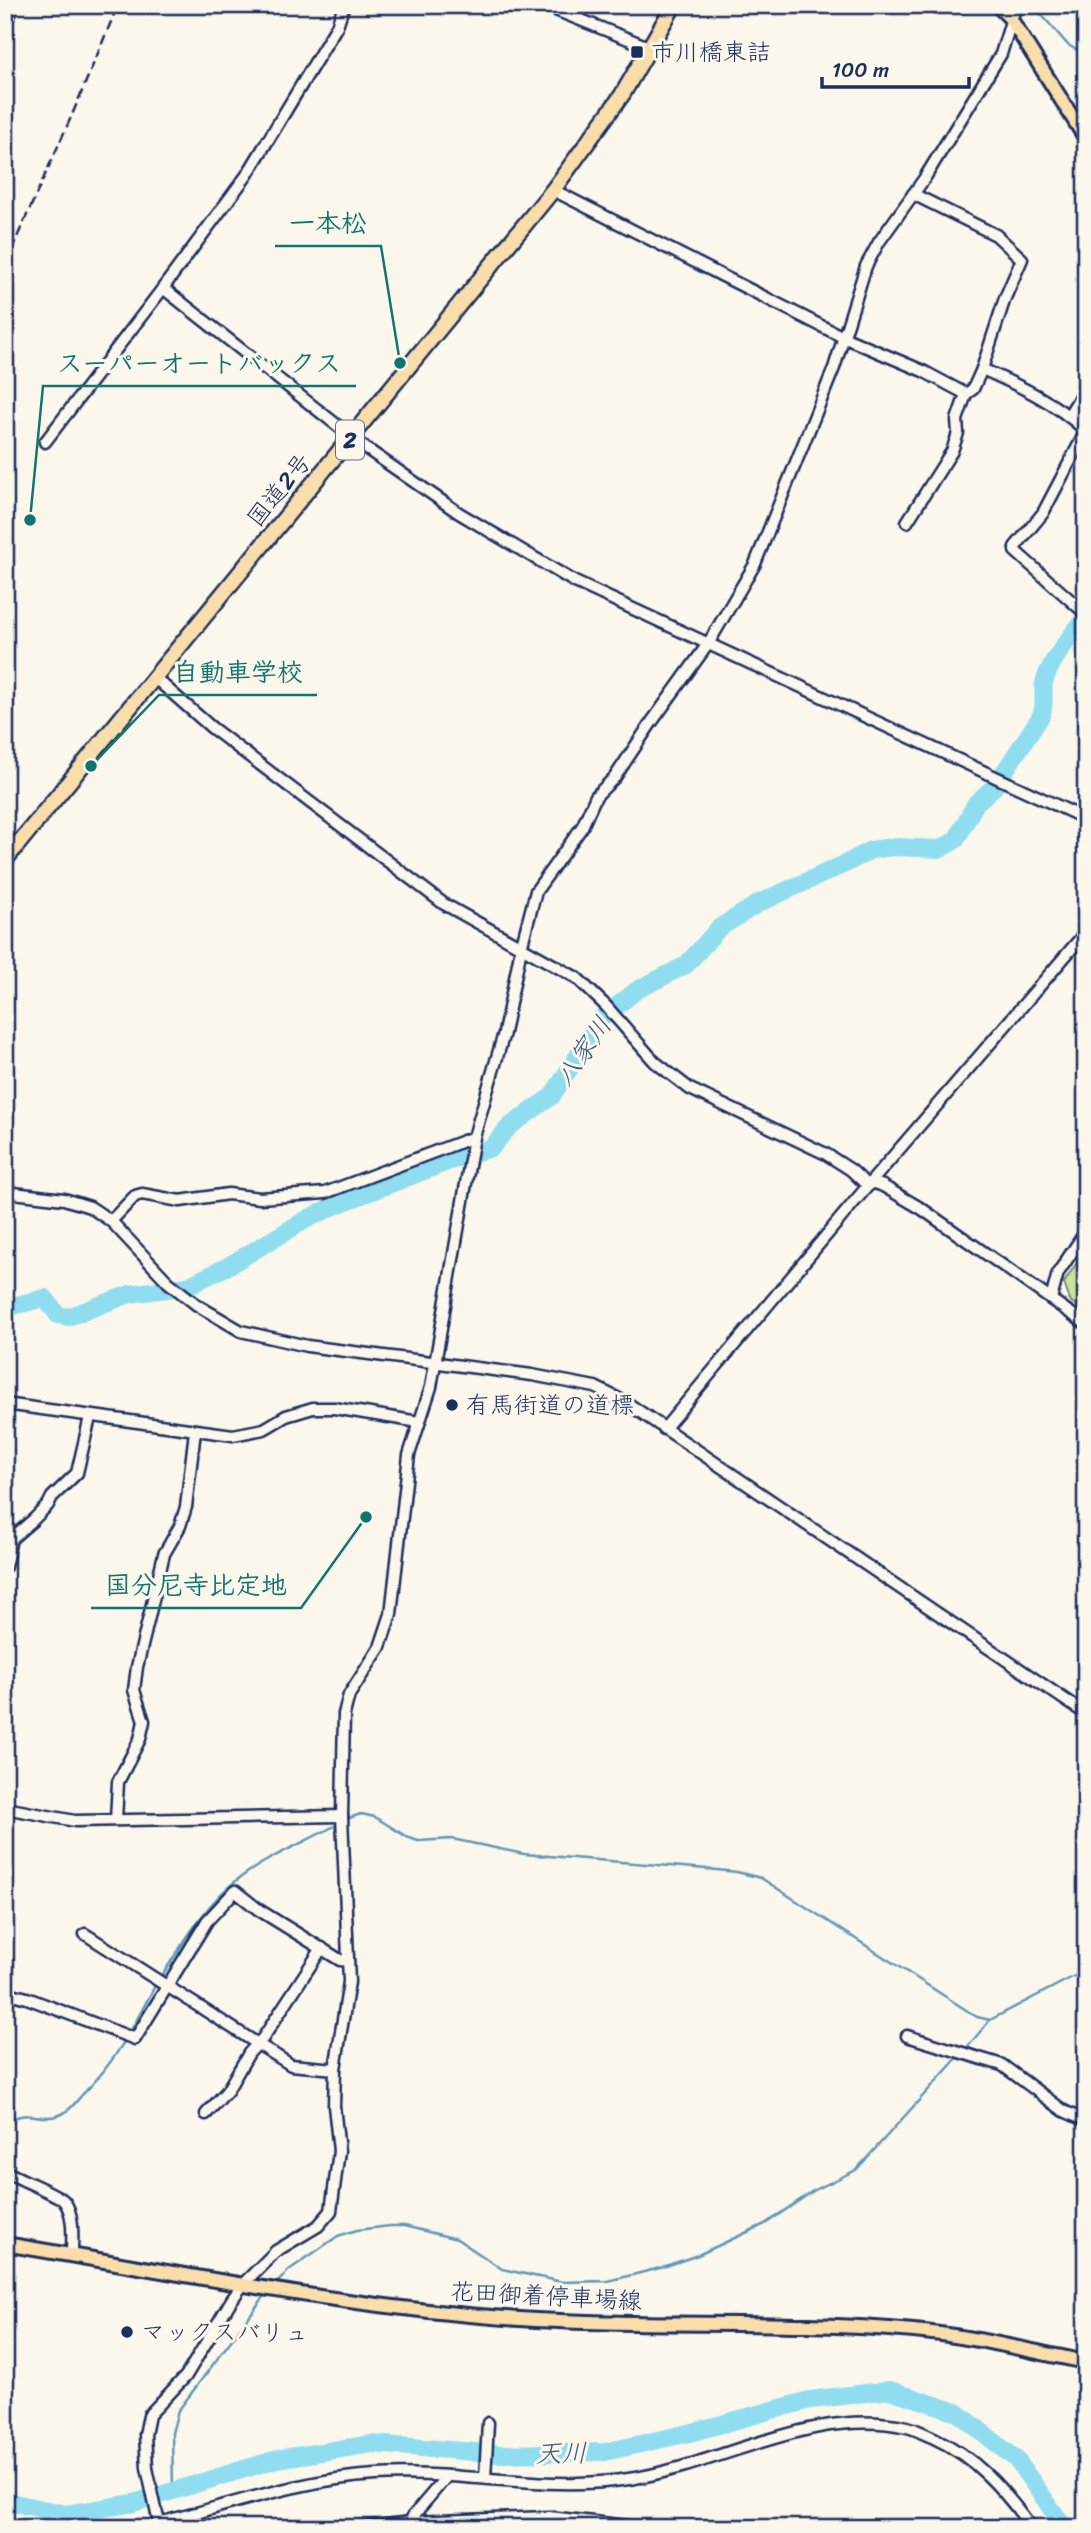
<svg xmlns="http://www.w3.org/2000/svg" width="1091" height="2533" viewBox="0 0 1091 2533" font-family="Sriracha,'Klee One',sans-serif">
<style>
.green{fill:#cbe399;stroke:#73897c;stroke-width:2}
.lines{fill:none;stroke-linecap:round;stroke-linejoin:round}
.stream{stroke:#6197b6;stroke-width:2.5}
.river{stroke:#90ddf0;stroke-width:18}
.minor-casing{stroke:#1b2f5e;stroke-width:15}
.major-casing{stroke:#1b2f5e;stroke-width:18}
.highway-casing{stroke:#1b2f5e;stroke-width:19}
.minor{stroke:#fbf7ec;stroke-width:10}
.major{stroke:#f9deab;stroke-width:12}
.highway{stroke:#f9deab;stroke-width:14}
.rail{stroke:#1b2f5e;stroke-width:2.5;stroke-dasharray:10 5;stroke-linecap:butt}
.poi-dot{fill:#1b2f5e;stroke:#fbf7ec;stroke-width:2.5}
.labels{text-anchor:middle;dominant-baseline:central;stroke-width:6;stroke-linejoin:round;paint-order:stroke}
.shield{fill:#fbf7ec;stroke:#5e6b89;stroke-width:2}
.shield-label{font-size:23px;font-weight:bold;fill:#1b2f5e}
.poi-label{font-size:24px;fill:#1b2f5e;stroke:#fbf7ec;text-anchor:start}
.street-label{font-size:24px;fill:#1b2f5e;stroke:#fbf7ec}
.water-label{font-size:26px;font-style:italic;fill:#385a82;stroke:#fbf7ec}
.leader{fill:none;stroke:#0f766e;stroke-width:2.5}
.callout-dot{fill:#0f766e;stroke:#fbf7ec;stroke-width:2.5}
.callout-label{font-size:26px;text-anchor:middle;font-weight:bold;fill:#0f766e;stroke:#fbf7ec;stroke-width:6;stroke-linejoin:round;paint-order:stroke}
</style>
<rect width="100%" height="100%" fill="#fbf7ec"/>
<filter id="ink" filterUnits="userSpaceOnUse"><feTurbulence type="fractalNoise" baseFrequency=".0143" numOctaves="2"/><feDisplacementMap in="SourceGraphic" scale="14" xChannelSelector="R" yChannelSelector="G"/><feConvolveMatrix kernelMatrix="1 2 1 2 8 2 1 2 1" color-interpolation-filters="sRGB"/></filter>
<g filter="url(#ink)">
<!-- green -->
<polygon class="green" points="1086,1248 1086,1311 1070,1301 1064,1283"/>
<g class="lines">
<!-- stream -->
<g class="stream">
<polyline points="1033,5 1068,45 1086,55"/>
<polyline points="346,1819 361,1814 375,1817 407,1837 418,1841 452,1839 524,1854 707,1869 737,1872 761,1878 977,2017 990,2020"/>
<path d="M161 1977C183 1944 205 1904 237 1880 268 1856 306 1842 340 1823"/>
<polyline points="964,2051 990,2020 1086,1970"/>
<path d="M5 2124C25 2107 37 2121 57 2116 68 2113 75 2103 82 2095 116 2062 135 2024 157 1982"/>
<polyline points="276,2284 289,2270 338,2236 357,2230 390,2226 404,2226 457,2239 502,2269 562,2282 608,2281 660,2268 698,2255 765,2224 813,2191 856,2170 959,2056"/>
<polyline points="173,2491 172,2433 178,2411 266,2294"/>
</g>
<!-- river -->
<g class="river">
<path d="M5 1308 45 1298 58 1315 68 1317 130 1294 188 1286 228 1266 309 1218 341 1203 460 1157 491 1148 509 1127 552 1096 602 1018 637 990 686 965 719 928 759 903 847 863 871 850 893 847 940 849 956 840 976 803 995 786 1041 716C1046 703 1042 696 1044 684 1047 666 1073 631 1086 619"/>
<polyline points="5,2501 66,2514 134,2503 277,2459 372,2444 500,2454 605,2452 689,2433 810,2400 890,2390 957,2412 1016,2459 1065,2528"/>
</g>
<!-- minor casing -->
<g class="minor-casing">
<g id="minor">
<polyline points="381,5 386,5"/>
<polyline points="543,5 651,48"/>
<polyline points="553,190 843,337 923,371 966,394"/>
<polyline points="163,288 247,175 337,26 344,5"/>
<path d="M982 369C1020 386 1055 402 1086 431L1043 513 1015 547V551L1086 614"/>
<polyline points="1069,415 1086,387"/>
<polyline points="351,438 459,513 575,582 1086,819"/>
<polyline points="45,442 163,288 352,437"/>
<polyline points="907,522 952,451 958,433 957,420 966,394 973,389 982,369 1005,298 1022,259 996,235 913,194"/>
<polyline points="155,678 212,728 444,904 577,978 606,1006 655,1062 690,1089 826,1154 851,1170 868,1186"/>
<polyline points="871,1182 883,1186 922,1209 1086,1324"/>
<polyline points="5,1192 64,1199 90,1207 111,1221 168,1282 197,1305 241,1331 307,1346 532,1375 595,1387 627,1403 1086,1714"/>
<polyline points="111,1221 135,1196 142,1194 180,1201 228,1194 260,1198 325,1193 474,1137"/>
<polyline points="1051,1299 1058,1273 1086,1231"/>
<polyline points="5,1404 233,1435 264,1429 286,1416 313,1408 334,1408 419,1422"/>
<polyline points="664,1429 871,1182 1086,932"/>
<polyline points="5,1567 11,1539 33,1520 48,1505 52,1497 77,1473 90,1417"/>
<polyline points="5,1808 75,1821 342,1816"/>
<polyline points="116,1820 118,1782 140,1739 144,1721 134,1690 137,1667 164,1554 180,1526 186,1507 195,1431"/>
<polyline points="85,1934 291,2065 335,2069"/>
<polyline points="5,1992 27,1998 135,2039 207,1921 235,1891 259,1910 340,1960 348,1961"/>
<polyline points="907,2036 1002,2065 1064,2111 1086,2121"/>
<polyline points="206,2114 227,2091 249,2053 263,2038 322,1948"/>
<path d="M5 2171C15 2177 61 2196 64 2201 75 2215 72 2239 72 2255"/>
<polyline points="485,2478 488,2423"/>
<path d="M159 2523C230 2505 302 2479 376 2475 461 2470 545 2492 629 2479 722 2465 812 2406 907 2427 916 2429 924 2434 932 2437 976 2457 1004 2490 1032 2528"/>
<polyline points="409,2525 413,2516 447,2476"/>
<polyline points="160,2528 147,2468 145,2435 149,2415 186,2376 231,2301 244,2283 276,2251 318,2226 331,2211 339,2151 334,2106 335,2069 349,1982 342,1816 344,1714 349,1695 380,1647 391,1614 409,1455 431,1387 474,1137 504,1033 521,948 536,891 582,827 596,796 615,777 651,723 708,644 755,564 834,368 866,266 879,242 924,179 1001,54 1016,5"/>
<polyline points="356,2528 411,2522 549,2517 646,2528"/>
<polyline points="722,2528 725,2526 739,2528"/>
</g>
</g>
<!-- major casing -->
<g class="major-casing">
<g id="major">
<polyline points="997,5 1010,18 1086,139"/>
<path d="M5 2244C175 2272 348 2308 520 2319 651 2328 783 2319 914 2331 971 2336 1029 2351 1086 2362"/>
</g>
</g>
<!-- highway casing -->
<g class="highway-casing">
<polyline id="highway" points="5,860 553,190 622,95 674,5"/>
</g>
<!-- minor -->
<use href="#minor" class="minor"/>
<!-- major -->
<use href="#major" class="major"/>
<!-- highway -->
<use href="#highway" class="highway"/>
<!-- rail -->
<g class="rail">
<polyline points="5,36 22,5"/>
<polyline points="5,264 72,115 118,5"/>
</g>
</g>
</g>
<!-- markers -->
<g class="poi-dot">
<rect x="630" y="45" width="14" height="14" rx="3.5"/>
<circle cx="452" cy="1405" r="7"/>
<circle cx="127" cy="2332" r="7"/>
</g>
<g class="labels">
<!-- shield labels -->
<rect class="shield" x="336" y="420.5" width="28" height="39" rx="5"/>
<g class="shield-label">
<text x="350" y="440">2</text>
</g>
<!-- poi labels -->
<g class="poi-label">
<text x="651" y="52">市川橋東詰</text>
<text x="466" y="1405">有馬街道の道標</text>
<text x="141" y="2332">マックスバリュ</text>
</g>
<!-- street labels -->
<g class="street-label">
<text transform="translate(279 490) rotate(-51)">国道2号</text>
<text transform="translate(546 2296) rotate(3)">花田御着停車場線</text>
</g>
<!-- water labels -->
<g class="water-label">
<text transform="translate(583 1051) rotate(-55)">八家川</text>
<text transform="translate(561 2453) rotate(-1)">天川</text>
</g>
</g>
<!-- callouts -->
<path class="leader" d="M400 363L381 246H275M30 520L43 386H356M91 766L159 695H317M366 1517L301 1608H91"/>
<g class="callout-dot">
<circle cx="400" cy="363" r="7"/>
<circle cx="30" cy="520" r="7"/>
<circle cx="91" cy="766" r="7"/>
<circle cx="366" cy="1517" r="7"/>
</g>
<g class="callout-label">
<text x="328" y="232">一本松</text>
<text x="199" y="372">スーパーオートバックス</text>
<text x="238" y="681">自動車学校</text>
<text x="196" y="1594">国分尼寺比定地</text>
</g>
<!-- margin -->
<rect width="1091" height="2533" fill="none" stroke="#fbf7ec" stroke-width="28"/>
<rect x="14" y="14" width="1063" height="2505" fill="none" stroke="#1b2f5e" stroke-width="2.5" filter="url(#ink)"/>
<!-- scale -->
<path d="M822 77v10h147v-10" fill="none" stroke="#1b2f5e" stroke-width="3.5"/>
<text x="832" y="77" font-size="21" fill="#1b2f5e" stroke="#fbf7ec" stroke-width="5" paint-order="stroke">100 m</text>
</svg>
